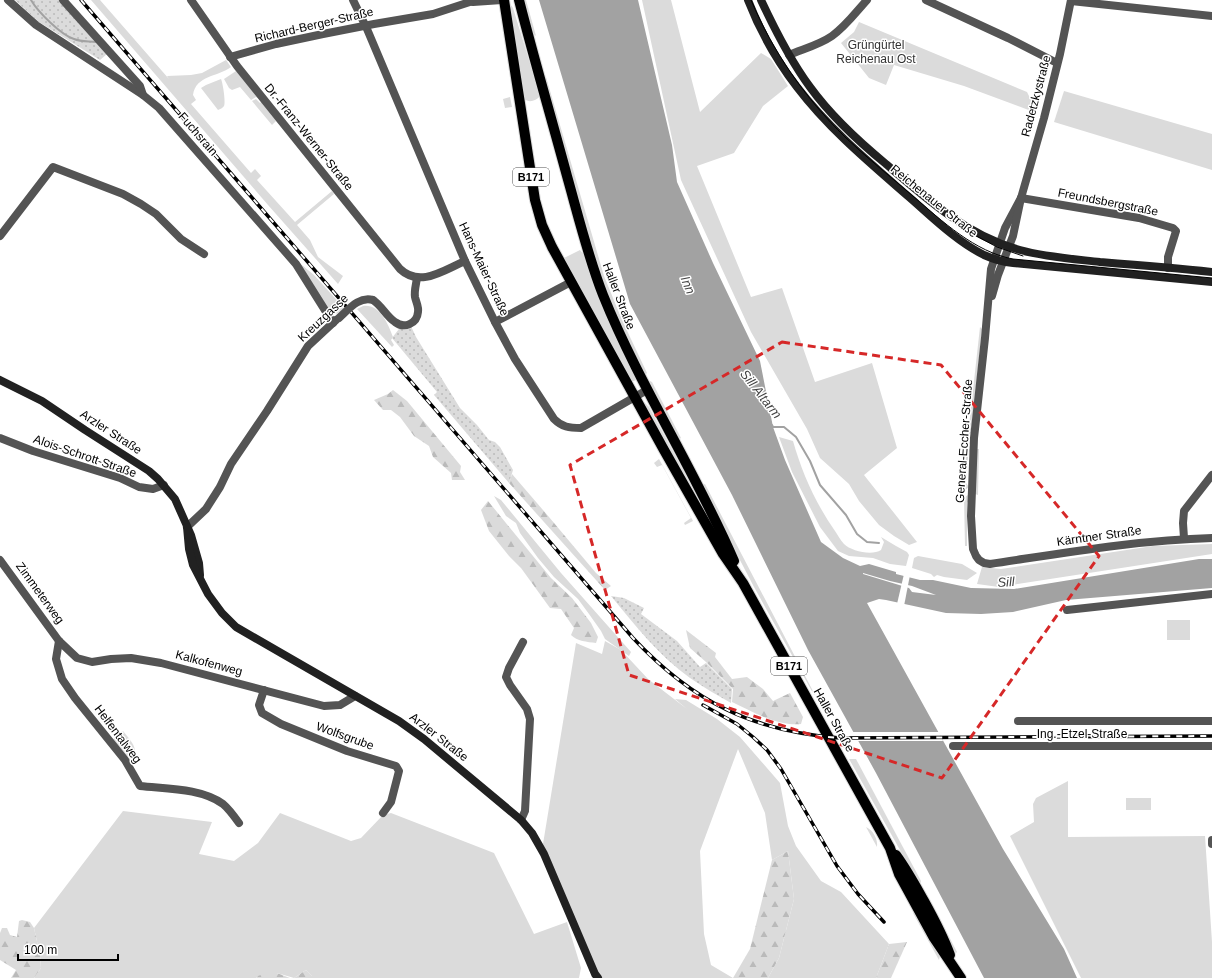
<svg xmlns="http://www.w3.org/2000/svg" width="1212" height="978" viewBox="0 0 1212 978" font-family="Arial,sans-serif">
<style>
.green{fill:#dbdbdb}
.forest{fill:url(#forest-firs)}
.garden{fill:url(#garden-dots)}
.water{fill:#a2a2a2;fill-rule:evenodd}
.pier{fill:#fff}
.lines{fill:none;stroke-linecap:round;stroke-linejoin:round}
.stream{stroke:#a2a2a2;stroke-width:2}
.primary-casing{stroke:#dbdbdb;stroke-width:12}
.street{stroke:#545454;stroke-width:8}
.secondary{stroke:#212121;stroke-width:8}
.primary{stroke:#000;stroke-width:10}
.tram{stroke:#000;stroke-width:1}
.rail-casing{stroke:#000;stroke-width:3.5}
.rail{stroke:#fff;stroke-width:2;stroke-dasharray:6;stroke-linecap:butt}
.street-bridge{stroke:#545454;stroke-width:8}
.marked{fill:none;stroke:#d62828;stroke-width:3;stroke-dasharray:8 5;stroke-linejoin:round}
.labels{text-anchor:middle;dominant-baseline:central;stroke-width:3;stroke-linejoin:round;paint-order:stroke}
.shield{fill:#fff;stroke:#4c4c4c;stroke-width:1}
.shield-label{font-size:11px;font-weight:bold;fill:#000}
.street-label{font-size:12px;fill:#000;stroke:#fff}
.park-label{font-size:12px;fill:#323232;stroke:#fff}
.water-label{font-size:13px;font-style:italic;fill:#434343;stroke:#fff}
</style>
<defs>
<pattern id="forest-firs" width="22" height="20" patternUnits="userSpaceOnUse"><rect width="22" height="20" fill="#dbdbdb"/><path d="M5 1l3.5 6h-7zM16 11l3.5 6h-7z" fill="#bababa"/></pattern>
<pattern id="garden-dots" width="8" height="8" patternUnits="userSpaceOnUse"><rect width="8" height="8" fill="#dbdbdb"/><path d="M2 2h.1M6 6h.1" fill="none" stroke="#bababa" stroke-width="1.8" stroke-linecap="round"/></pattern>
</defs>
<rect width="100%" height="100%" fill="#fff"/>
<!-- green -->
<g class="green">
<path d="M91 0H100L169 79 167 76 191 75 202 73 226 60 231 67C218 77 196 75 193 95L196 100 191 104 251 173 255 169 261 176 257 180 295 222 332 191 334 194 297 225 310 240 318 257 343 276 338 284 268 205Z"/>
<polygon points="524,0 526,0 536,36 532,33"/>
<polygon points="642,0 671,0 700,112 761,53 771,59 788,86 763,106 734,153 697,166 751,297 782,288 815,382 872,363 897,448 864,475 917,542 909,545 894,536 879,525 859,501 849,484 820,458 807,429 751,332 681,180"/>
<path d="M508 1 513 8 540 96C536 101 529 103 524 99Z"/>
<polygon points="859,22 1027,92 1030,98 1038,101 1034,112 964,86 894,65 886,85 869,78 841,43 854,32"/>
<polygon points="236,71 239,74 258,98 256,97 251,100 240,87 232,90 229,88 224,79"/>
<polygon points="546,77 604,276 622,320 647,373 644,376 623,333 602,278 591,245 545,79"/>
<path d="M221 79C223 83 226 104 224 106 223 108 220 109 218 110L201 88 206 85Z"/>
<polygon points="1064,91 1212,134 1212,170 1054,122"/>
<polygon points="510,97 512,107 505,108 503,99"/>
<polygon points="256,99 260,103 261,102 276,121 272,125 252,101"/>
<polygon points="580,250 586,257 620,345 636,380 631,382 562,259"/>
<path d="M297 261 314 275 344 308C339 312 337 315 330 314Z"/>
<path d="M363 306C380 304 388 324 393 337L391 340 394 345 392 347 357 309Z"/>
<polygon points="980,327 982,329 971,433 968,435"/>
<polygon points="650,381 652,382 681,438 678,440 648,382"/>
<polygon points="643,402 645,403 649,407 728,553"/>
<path d="M779 437 793 441C802 473 816 504 835 531 838 535 840 540 844 544 851 551 872 556 881 550L884 542 881 537 896 546 907 552 909 555 906 566 890 564 873 558 849 556 838 551 820 527 792 472Z"/>
<polygon points="967,447 970,450 968,457 966,483 969,487 964,491 963,483"/>
<polygon points="976,449 979,449 978,495 975,494"/>
<polygon points="659,459 693,521 685,525 684,523 691,518 662,465 657,467 654,463"/>
<polygon points="705,484 803,672 815,695 814,695 754,587 705,493 702,485"/>
<polygon points="969,494 969,500 967,503 967,546 965,546 964,498"/>
<polygon points="494,496 501,500 561,573 631,652 629,656 605,639 601,631 589,614 578,599 554,577 538,558 520,533 516,523 506,516"/>
<polygon points="1212,544 1212,554 999,587 977,584 982,567 1001,569 1153,546"/>
<polygon points="918,556 962,564 977,573 967,580 944,577 937,575 934,577 931,574 912,568 914,558"/>
<rect x="1167" y="620" width="23" height="20"/>
<polygon points="605,641 621,650 648,679 687,709 675,699 686,700 717,719 740,737 780,783 788,826 796,846 821,881 841,892 889,944 876,978 768,978 779,958 794,899 788,851 772,860 765,813 738,749 700,851 704,934 711,965 733,978 599,978 543,844 576,643 602,654"/>
<path d="M123 731C136 747 138 748 131 768L112 740Z"/>
<polygon points="849,759 856,759 921,881 920,884 919,884"/>
<polygon points="1068,781 1068,837 1205,836 1212,942 1212,978 1081,978 1010,836 1034,822 1033,804 1036,798"/>
<rect x="1126" y="798" width="25" height="12"/>
<polygon points="123,811 212,822 199,854 234,861 258,843 280,813 351,841 361,838 383,815 391,813 494,853 534,934 567,922 581,968 579,978 312,978 312,976 306,970 294,978 277,973 258,976 256,978 34,978 41,968 40,955 34,928"/>
<path d="M866 827C873 830 878 839 877 847Z"/>
<polygon points="922,890 925,891 957,952 956,953"/>
<polygon points="913,913 915,914 940,956 939,960"/>
</g>
<!-- forest -->
<g class="forest">
<polygon points="393,390 407,401 461,466 460,472 465,480 452,480 451,473 433,457 429,446 414,436 400,417 391,410 383,410 374,400 388,394"/>
<polygon points="512,474 549,517 596,573 611,586 605,590 509,483"/>
<path d="M488 501 551 578 572 598 591 623 598 637 596 643C587 642 577 641 571 635L574 628 561 609 550 608 521 568 509 556 489 531 481 510Z"/>
<path d="M686 630 716 653 715 657 732 679 747 677 763 689 773 701 790 693 803 717 801 724C777 726 753 712 732 702L733 689 706 662 690 648Z"/>
<polygon points="788,851 794,899 779,958 768,978 733,978 750,949 772,860"/>
<polygon points="22,920 30,922 34,928 40,955 41,968 34,978 11,978 16,970 0,960 0,933 2,928 7,928 10,935 17,937 19,921"/>
<polygon points="907,942 891,978 876,978 889,944"/>
<polygon points="306,970 312,976 312,978 294,978"/>
<polygon points="267,972 277,973 290,978 256,978 258,976"/>
</g>
<!-- garden -->
<g class="garden">
<polygon points="15,0 60,0 107,54 100,60 39,22"/>
<polygon points="410,324 416,337 460,408 477,425 489,440 495,442 500,447 513,470 509,483 434,395 437,392 392,338 402,325"/>
<path d="M611 596 624 598 644 608 641 614 677 641 700 667 706 663 732 689 731 703C717 695 703 687 690 678 659 656 635 625 611 596Z"/>
</g>
<!-- water -->
<path class="water" d="M539 0H638L672 145 677 182 713 263 760 361 773 427 785 460 821 542 843 558 860 566 869 564 896 572V574L920 580H933L971 588 1014 589 1199 559H1212V588L1066 600 1013 612 981 614 946 613 886 600 879 599 867 603 1003 849 1064 949 1077 978H984L876 773 808 650 732 495 630 304ZM863 573 890 581 912 586 936 595 912 592 909 588 863 574Z"/>
<!-- pier -->
<g class="pier">
<polygon points="904,574 910,575 904,606 897,604"/>
<polygon points="851,732 939,732 943,741 856,741"/>
</g>
<g class="lines">
<!-- stream -->
<g class="stream">
<path d="M31 0C38 12 61 35 74 39 81 42 89 41 96 42"/>
<polyline points="772,425 773,427 784,427 796,437 810,461 820,485 846,515 857,534 867,542 879,543"/>
</g>
<!-- primary casing -->
<g class="primary-casing">
<g id="primary">
<polyline points="504,0 535,200 542,225 552,247 664,450 723,554 743,583 890,848 899,874 934,938 961,978"/>
<path d="M519 0C534 59 551 117 567 176 578 215 588 257 603 295 640 387 695 470 734 561"/>
<path d="M896 855C907 870 915 885 924 901 934 919 943 936 950 955"/>
</g>
</g>
<!-- street -->
<g class="street">
<polyline points="8,0 36,25 143,95 159,108 296,264 333,323"/>
<polyline points="63,0 140,86 143,95"/>
<path d="M191 0 237 66 400 269C420 288 444 270 465 261"/>
<path d="M353 0 367 29 465 261 495 322 515 359 554 419C562 427 569 428 581 428L647 390"/>
<polyline points="926,0 1008,38 1057,63"/>
<polyline points="1071,1 1212,16"/>
<polyline points="473,2 502,0"/>
<path d="M789 55C803 49 819 45 832 36 846 26 856 12 867 0"/>
<polyline points="230,57 276,44 323,34 374,24 433,14 476,0"/>
<path d="M1021 198 1005 228 991 269 985 338 974 438 971 516 973 549 976 556 979 560 984 563 990 564C1064 553 1138 540 1212 538"/>
<polyline points="1021,198 1139,218 1173,228 1176,231 1168,257 1168,268"/>
<polyline points="0,236 53,167 123,194 141,204 156,214 181,239 204,254"/>
<polyline points="992,296 998,275 1013,236 1021,198 1044,118 1060,54 1071,0"/>
<path d="M373 300C382 306 386 316 395 322 404 329 417 324 418 312 419 307 416 302 415 297 414 291 416 285 417 278"/>
<polyline points="495,322 571,282"/>
<polyline points="0,438 33,451 120,478 139,487 153,489 164,485"/>
<polyline points="187,527 206,509 220,487 231,464 267,411 308,346 336,320"/>
<polyline points="1184,538 1183,523 1184,511 1212,475"/>
<polyline points="0,560 59,641 77,658 92,662 111,659 131,658 161,663 324,706 340,705 355,696"/>
<polyline points="1067,610 1212,594"/>
<path d="M59 641 56 659 62 679 75 698 125 760 140 786C166 789 201 788 223 804 229 809 234 816 239 823"/>
<polyline points="264,690 259,705 262,713 281,724 347,751 396,766 399,771 391,802 383,813"/>
<polyline points="1018,721 1212,721"/>
<polyline points="953,746 1212,746"/>
<polyline points="521,820 525,811 530,719 527,709 510,685 506,677 509,668 523,642"/>
<polyline points="1212,840 1212,844"/>
</g>
<!-- secondary -->
<g class="secondary">
<path d="M748 0C760 31 777 61 797 87 829 129 870 163 909 197 932 217 956 241 984 255 993 259 1003 262 1013 263L1212 282"/>
<path d="M761 0C775 30 790 60 810 87 831 116 858 141 886 164 926 199 968 236 1020 250 1046 257 1074 259 1100 262 1138 265 1175 268 1212 272"/>
<polyline points="0,380 42,401 85,430 149,471 158,479 175,499 191,535 199,563 200,575"/>
<polyline points="187,527 189,549 193,565 208,594 222,613 236,627 399,721 424,739 521,820 532,833 544,854 595,974 598,978"/>
</g>
<!-- primary -->
<use href="#primary" class="primary"/>
<!-- tram -->
<g class="tram">
<path d="M751 0C773 52 805 98 845 137 867 158 891 177 914 197 942 221 975 252 1013 259L1212 278"/>
<polyline points="965,230 997,247 1023,256"/>
</g>
<!-- rail casing -->
<g class="rail-casing">
<g id="rail">
<path d="M81 0 633 638C693 702 752 731 840 738L1212 736"/>
<polyline points="703,705 737,724 753,737 767,750 781,769 837,866 858,894 884,922"/>
</g>
</g>
<!-- rail -->
<use href="#rail" class="rail"/>
<!-- street-bridge -->
<path class="street-bridge" d="M339 318C349 309 359 296 373 300"/>
</g>
<!-- marked area -->
<path class="marked" d="M782 342 941 365 1099 556 942 778 629 675 570 465Z"/>
<g class="labels">
<!-- shield labels -->
<g class="shield">
<rect x="513" y="168" width="36" height="18" rx="3"/>
<rect x="771" y="657" width="36" height="18" rx="3"/>
</g>
<g class="shield-label">
<text x="531" y="177">B171</text>
<text x="789" y="666">B171</text>
</g>
<!-- street labels -->
<g class="street-label">
<text transform="translate(314 25) rotate(-13)">Richard-Berger-Straße</text>
<text transform="translate(1036 96) rotate(-75)">Radetzkystraße</text>
<text transform="translate(198 134) rotate(49)">Fuchsrain</text>
<text transform="translate(309 137) rotate(51)">Dr.-Franz-Werner-Straße</text>
<text transform="translate(934 201) rotate(39)">Reichenauer Straße</text>
<text transform="translate(1108 202) rotate(11)">Freundsbergstraße</text>
<text transform="translate(484 269) rotate(65)">Hans-Maier-Straße</text>
<text transform="translate(619 296) rotate(69)">Haller Straße</text>
<text transform="translate(323 318) rotate(-43)">Kreuzgasse</text>
<text transform="translate(111 432) rotate(33)">Arzler Straße</text>
<text transform="translate(964 441) rotate(-86)">General-Eccher-Straße</text>
<text transform="translate(85 456) rotate(19)">Alois-Schrott-Straße</text>
<text transform="translate(1099 536) rotate(-8)">Kärntner Straße</text>
<text transform="translate(40 593) rotate(54)">Zimmeterweg</text>
<text transform="translate(209 663) rotate(15)">Kalkofenweg</text>
<text transform="translate(834 720) rotate(61)">Haller Straße</text>
<text transform="translate(118 734) rotate(53)">Helfentalweg</text>
<text x="1082" y="734">Ing.-Etzel-Straße</text>
<text transform="translate(345 736) rotate(20)">Wolfsgrube</text>
<text transform="translate(439 737) rotate(38)">Arzler Straße</text>
</g>
<!-- park labels -->
<g class="park-label">
<text x="876" y="45">Grüngürtel<tspan x="876" dy="14">Reichenau Ost</tspan></text>
</g>
<!-- water labels -->
<g class="water-label">
<text transform="translate(688 285) rotate(68)">Inn</text>
<text transform="translate(761 394) rotate(52)">Sill Altarm</text>
<text transform="translate(1006 582) rotate(-4)">Sill</text>
</g>
</g>
<!-- scale -->
<path d="M18 954v6h100v-6" fill="none" stroke="#000000" stroke-width="2"/>
<text x="24" y="954" font-size="12" fill="#000000" stroke="#ffffff" stroke-width="3" paint-order="stroke">100 m</text>
</svg>
